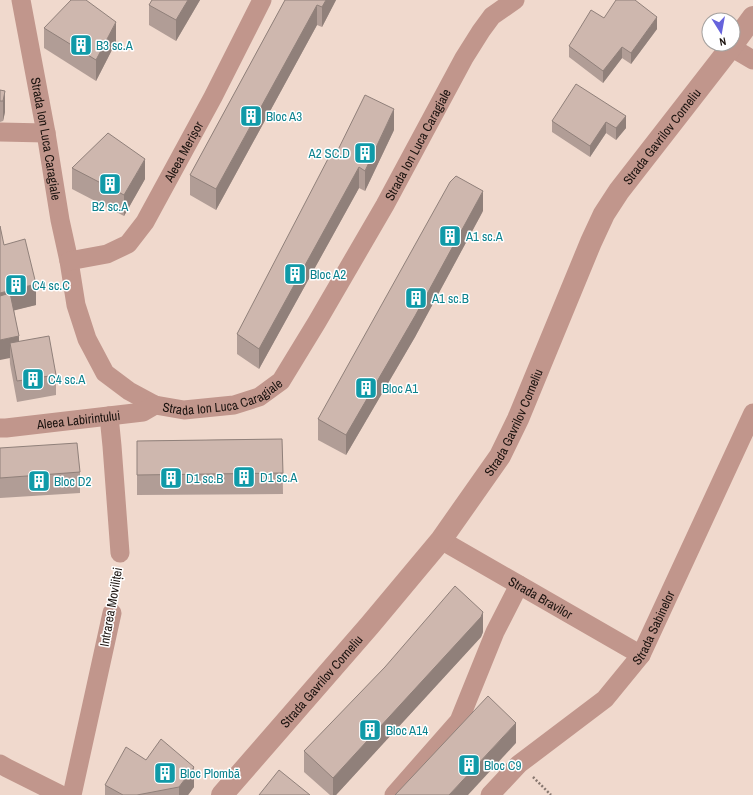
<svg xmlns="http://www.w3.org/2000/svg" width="753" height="795" viewBox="0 0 753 795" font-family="'Archivo Narrow',sans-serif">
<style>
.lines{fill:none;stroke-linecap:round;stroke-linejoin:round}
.path{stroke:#87776f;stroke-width:2.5;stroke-dasharray:2 2;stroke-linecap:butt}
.minor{stroke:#c1968c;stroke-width:19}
.tertiary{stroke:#c1968c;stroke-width:22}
.wall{fill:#b19d96}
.shaded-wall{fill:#90807a}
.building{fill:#ceb7ae;stroke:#90807a}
.labels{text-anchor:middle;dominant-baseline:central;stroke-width:3;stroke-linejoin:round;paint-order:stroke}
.culture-label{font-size:13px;fill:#0d838f;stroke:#fff;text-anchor:start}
.street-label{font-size:13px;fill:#1b130f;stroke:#fff}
</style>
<rect width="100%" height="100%" fill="#f0d9cd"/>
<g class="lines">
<!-- path -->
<g class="path">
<polyline points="114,594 118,570"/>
<polyline points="533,777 551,795"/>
</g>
<!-- minor -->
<g class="minor">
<path id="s1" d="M21 0 46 133 60 220 69 261 76 305 87 339 105 373 129 391 155 405 184 410 234 405 259 397 281 381 317 322 385 205 464 58 481 31 492 16 515 0"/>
<polyline points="731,47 753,60"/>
<polyline points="0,132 46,133"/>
<path id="s2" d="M69 261 107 254 128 244 145 222 213 97 262 0"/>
<polyline points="109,416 112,446 120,553"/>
<path id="s3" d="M0 428H6L143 412 155 405"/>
<path id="s4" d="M441 540 641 655"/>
<polyline points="0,764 7,768 61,795"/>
<polyline points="72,795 112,613"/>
<polyline points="394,795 459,721 495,632 519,585"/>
<path id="s5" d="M490 795 519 764 605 699 641 655 753 413"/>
</g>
<!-- tertiary -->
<path class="tertiary" id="s6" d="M222 795 370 625 441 540 500 456 518 419 591 242 604 214 619 191 731 47 753 17"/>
</g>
<!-- wall -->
<g class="wall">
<polygon points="152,0 200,0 176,41 149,25 149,5"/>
<polygon points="285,0 336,0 322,27 317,25 216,210 190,195 190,175"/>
<polygon points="604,18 657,29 631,64 622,58 603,83 569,57 569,46"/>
<polygon points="44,28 116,42 96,81 44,48"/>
<polygon points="0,90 5,91 5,112 3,121 0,122"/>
<polygon points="626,116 626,128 616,140 606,133 590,157 552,132 552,121"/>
<polygon points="394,130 365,191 359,188 259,369 237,354 237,334 334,158"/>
<polygon points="72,168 145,179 124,216 72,189"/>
<polygon points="483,211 415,337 346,455 318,440 318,419"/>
<polygon points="4,245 36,305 14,310 19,341 56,375 56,395 17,402 10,364"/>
<polygon points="282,439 283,494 137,495 137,441"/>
<polygon points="0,448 80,472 80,493 0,498"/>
<polygon points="483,632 481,637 336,795 330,795 304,772 304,751"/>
<polygon points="146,760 194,787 188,795 105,795 105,785"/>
</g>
<!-- shaded-wall -->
<g class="shaded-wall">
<polygon points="188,0 200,0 176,41 176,20"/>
<polygon points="326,0 336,0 322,27 322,7"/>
<polygon points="317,5 317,25 216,210 216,189"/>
<polygon points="657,17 657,29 631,64 631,53"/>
<polygon points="116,22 116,42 96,81 96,60"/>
<polygon points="622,47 622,58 603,83 603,71"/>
<polygon points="5,91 5,112 3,121 3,101"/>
<polygon points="394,109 394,130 365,191 365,171"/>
<polygon points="626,116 626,128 616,140 616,128"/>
<polygon points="606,122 606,133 590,157 590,146"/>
<polygon points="145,159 145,179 124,216 124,195"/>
<polygon points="359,167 359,188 259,369 259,349"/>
<polygon points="483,191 483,211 415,337 346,455 346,435"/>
<polygon points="36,284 36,305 0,314 0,293"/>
<polygon points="19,336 19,356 10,343 10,358 0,360 0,340"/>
<polygon points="483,612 483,632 481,637 336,795 333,795 333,778"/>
<polygon points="516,723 516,743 468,795 449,795"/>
<polygon points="194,767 194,787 188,795 179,795 179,787"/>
</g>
<!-- building -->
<g class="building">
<polygon points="71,0 86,0 116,22 96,60 44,28"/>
<polygon points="152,0 188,0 176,20 149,5"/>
<polygon points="285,0 326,0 322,7 317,5 216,189 190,175"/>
<polygon points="616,0 635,0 657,17 631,53 622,47 603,71 569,46 591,10 604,18"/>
<polygon points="576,84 626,116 616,128 606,122 590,146 552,121"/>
<polygon points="0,90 5,91 3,101 0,101"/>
<polygon points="365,95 394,109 365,171 359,167 259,349 237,334 330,155 334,158"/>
<polygon points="108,133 145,159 124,195 72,168"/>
<polygon points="456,176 483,191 415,316 346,435 318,419 450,182"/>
<polygon points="0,226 4,245 25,239 36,284 0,293"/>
<polygon points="10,293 19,336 0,340 0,296"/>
<polygon points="49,336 56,375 17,381 10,343"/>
<polygon points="282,439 283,473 137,475 137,441"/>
<polygon points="77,443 80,472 0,478 0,448"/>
<polygon points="455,586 483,612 481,617 333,778 304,751 385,667"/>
<polygon points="488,696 516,723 449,795 395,795"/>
<polygon points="161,739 194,767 179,787 137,795 123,795 105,785 126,747 146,760"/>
<polygon points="279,770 310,795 259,795"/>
</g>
<!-- icons -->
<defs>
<g id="building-square" transform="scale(1.15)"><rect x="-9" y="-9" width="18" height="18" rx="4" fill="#0f9aa8" stroke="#fff"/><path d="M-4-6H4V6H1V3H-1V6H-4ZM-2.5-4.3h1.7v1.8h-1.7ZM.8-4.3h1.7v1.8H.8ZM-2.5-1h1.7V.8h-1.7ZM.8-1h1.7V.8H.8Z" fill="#fff"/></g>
</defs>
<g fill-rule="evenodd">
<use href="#building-square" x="81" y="45"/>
<use href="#building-square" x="251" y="116"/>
<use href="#building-square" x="365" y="153"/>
<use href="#building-square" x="110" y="184"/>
<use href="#building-square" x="450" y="236"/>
<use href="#building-square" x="295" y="274"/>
<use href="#building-square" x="16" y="285"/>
<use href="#building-square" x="416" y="298"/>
<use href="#building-square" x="33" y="379"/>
<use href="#building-square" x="366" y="388"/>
<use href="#building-square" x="244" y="477"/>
<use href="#building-square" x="171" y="478"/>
<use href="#building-square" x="39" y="481"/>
<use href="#building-square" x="370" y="730"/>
<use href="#building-square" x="469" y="765"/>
<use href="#building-square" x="165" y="773"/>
</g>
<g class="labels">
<!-- culture labels -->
<g class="culture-label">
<text x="96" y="45">B3 sc.A</text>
<text x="266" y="116">Bloc A3</text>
<text x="350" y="153" text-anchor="end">A2 SC.D</text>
<text x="110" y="206" text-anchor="middle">B2 sc.A</text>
<text x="466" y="236">A1 sc.A</text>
<text x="310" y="274">Bloc A2</text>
<text x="32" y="285">C4 sc.C</text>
<text x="432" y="298">A1 sc.B</text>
<text x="48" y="379">C4 sc.A</text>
<text x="382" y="388">Bloc A1</text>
<text x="260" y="477">D1 sc.A</text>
<text x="186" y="478">D1 sc.B</text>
<text x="54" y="481">Bloc D2</text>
<text x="386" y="730">Bloc A14</text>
<text x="484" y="765">Bloc C9</text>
<text x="180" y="773">Bloc Plombă</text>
</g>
<!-- street labels -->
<g class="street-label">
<text stroke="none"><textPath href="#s6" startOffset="799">Strada Gavrilov Corneliu</textPath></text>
<text stroke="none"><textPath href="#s1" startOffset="141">Strada Ion Luca Caragiale</textPath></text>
<text stroke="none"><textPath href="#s1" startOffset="850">Strada Ion Luca Caragiale</textPath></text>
<text stroke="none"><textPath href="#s2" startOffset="170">Aleea Merișor</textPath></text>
<text stroke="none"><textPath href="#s1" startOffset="514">Strada Ion Luca Caragiale</textPath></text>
<text stroke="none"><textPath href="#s3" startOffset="79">Aleea Labirintului</textPath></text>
<text stroke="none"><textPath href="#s6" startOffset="475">Strada Gavrilov Corneliu</textPath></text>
<text stroke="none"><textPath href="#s4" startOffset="115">Strada Bravilor</textPath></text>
<text transform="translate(111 607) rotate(-80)">Intrarea Moviliței</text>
<text stroke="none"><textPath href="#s5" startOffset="237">Strada Sabinelor</textPath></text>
<text stroke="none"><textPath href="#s6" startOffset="151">Strada Gavrilov Corneliu</textPath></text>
</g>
</g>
<!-- north arrow -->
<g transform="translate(721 32) rotate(169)"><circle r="19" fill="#ffffff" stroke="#a4a19f"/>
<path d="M0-3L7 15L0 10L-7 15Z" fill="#6663dc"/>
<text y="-6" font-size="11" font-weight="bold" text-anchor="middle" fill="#1b130f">N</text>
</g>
</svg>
